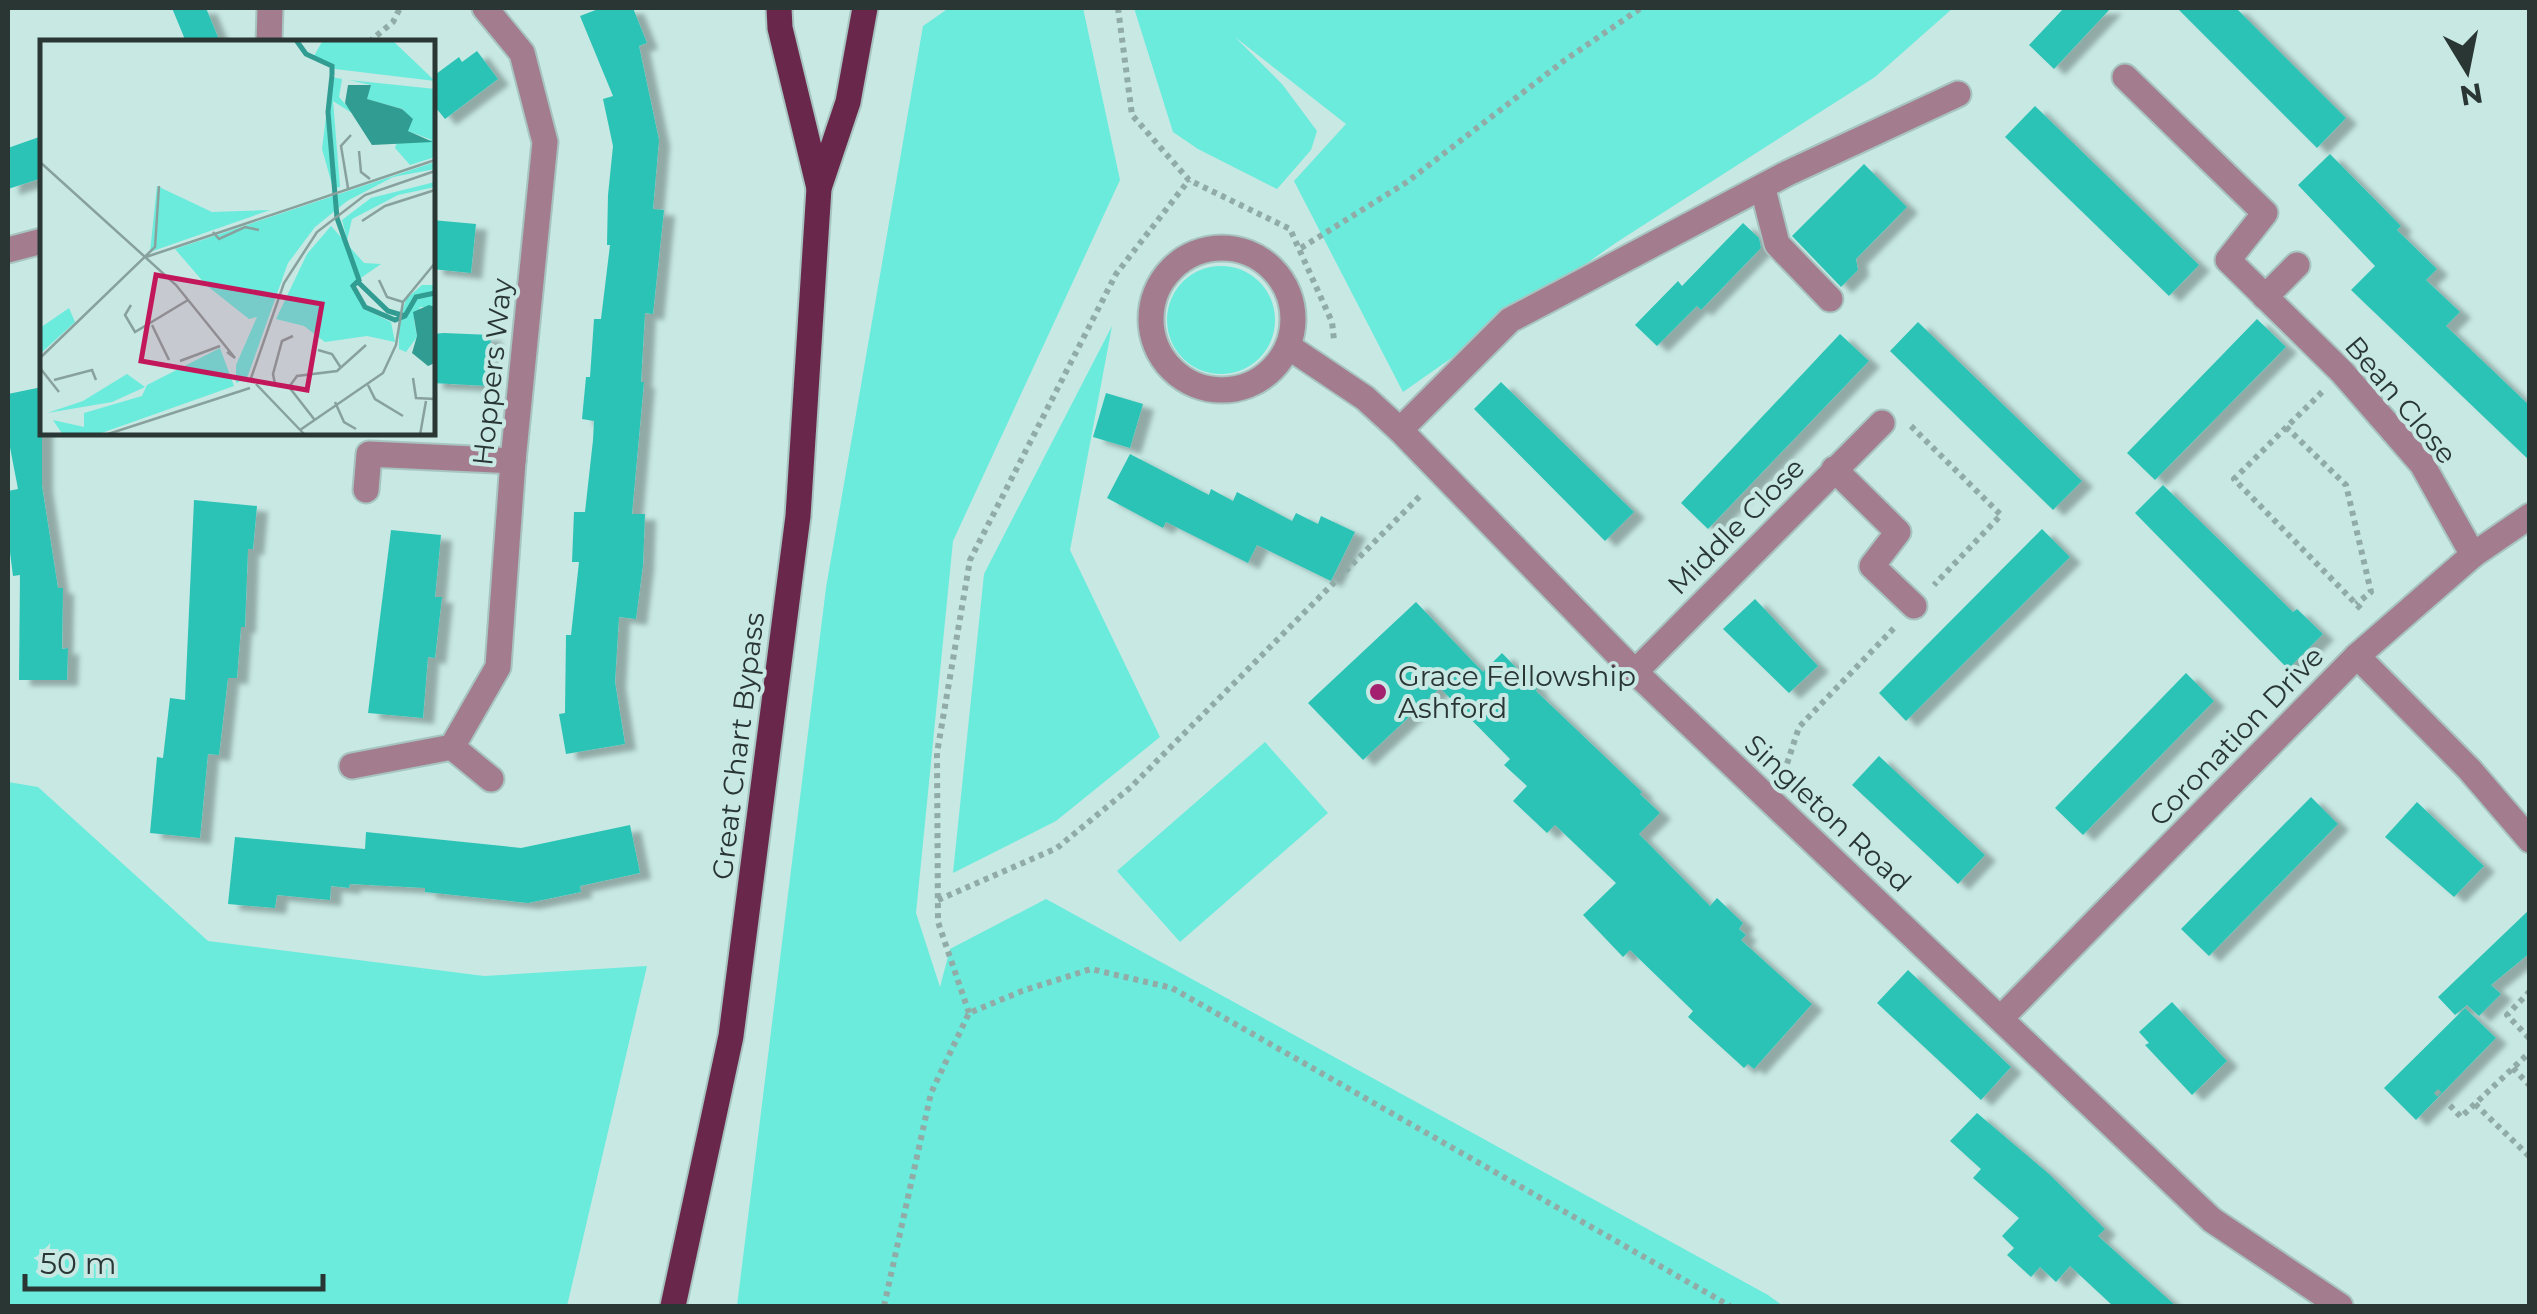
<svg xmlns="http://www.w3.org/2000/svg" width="2537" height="1314" viewBox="0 0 2537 1314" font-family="Montserrat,sans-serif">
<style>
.green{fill:#6aebdc}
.building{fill:#2cc3b5;filter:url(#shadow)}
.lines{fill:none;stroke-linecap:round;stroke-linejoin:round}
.minor-casing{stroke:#a7c4c0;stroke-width:29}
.major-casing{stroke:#a7c4c0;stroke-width:29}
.path{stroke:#91aba7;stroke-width:6;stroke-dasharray:5 5;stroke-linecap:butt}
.minor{stroke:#a37c8e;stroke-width:25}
.major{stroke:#69284b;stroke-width:25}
.poi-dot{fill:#a42170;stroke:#c7e8e3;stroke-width:4}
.labels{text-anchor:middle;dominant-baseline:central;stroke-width:8;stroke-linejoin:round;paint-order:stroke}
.street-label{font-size:28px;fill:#293634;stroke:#c7e8e3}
.poi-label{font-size:28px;fill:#293634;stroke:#c7e8e3;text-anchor:start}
.inset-river{fill:none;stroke:#319d92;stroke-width:5}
.inset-road{fill:none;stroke:#88a19d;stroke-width:2.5}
.view{fill:#c2185b;fill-opacity:0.15;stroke:#c2185b;stroke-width:5}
.inset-edge{fill:none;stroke:#293634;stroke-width:5}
</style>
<defs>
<filter id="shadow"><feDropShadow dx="11" dy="6" stdDeviation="2.5" flood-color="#0004"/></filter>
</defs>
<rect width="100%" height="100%" fill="#c7e8e3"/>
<!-- green -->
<g class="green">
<polygon points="949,8 1083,8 1120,180 953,541 916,913 940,987 950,949 1046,899 1768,1295 1783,1306 737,1306 826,588 923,26"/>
<polygon points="1134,8 1953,8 1875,77 1617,242 1403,392 1294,181 1346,124 1235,37 1282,84 1317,131 1311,150 1277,189 1198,149 1173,132"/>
<circle cx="1221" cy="320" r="54"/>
<polygon points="1112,326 1070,550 1160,737 1056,821 953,873 984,574"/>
<polygon points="1265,742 1328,813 1180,942 1117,871"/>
<polygon points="8,782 38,787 208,941 484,976 647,966 567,1306 8,1306"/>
</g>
<!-- building -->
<g class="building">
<polygon points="172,8 206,8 220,42 186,42"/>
<polygon points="601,8 633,8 647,43 639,46 659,140 653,209 664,210 653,314 645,313 641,382 644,382 632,514 645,514 643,565 636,619 619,617 615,682 625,744 566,754 559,714 565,713 566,635 571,635 579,562 572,562 574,512 585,512 593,440 594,421 582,419 586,377 590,377 594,319 601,319 610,245 607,245 608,195 613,146 603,99 613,96 580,16"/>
<polygon points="2064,8 2111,8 2054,69 2029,45"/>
<polygon points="2177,8 2236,8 2346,118 2317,148"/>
<polygon points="477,51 498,79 445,119 432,103 432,77 459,57 462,62"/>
<polygon points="2035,106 2199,265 2169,296 2005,137"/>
<polygon points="42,136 42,178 8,189 8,148"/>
<polygon points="2330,154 2401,226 2397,230 2437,269 2426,280 2460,312 2446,326 2530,406 2530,461 2351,290 2375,266 2298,185"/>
<polygon points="1864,164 1907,207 1856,259 1858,270 1841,287 1792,236"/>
<polygon points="432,220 476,224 471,273 432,269"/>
<polygon points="1743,223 1759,238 1761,248 1701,310 1697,306 1657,346 1635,325 1678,281 1682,286"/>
<polygon points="2257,319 2286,347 2155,480 2127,453"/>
<polygon points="1918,322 2082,481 2053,510 1890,351"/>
<polygon points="444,333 491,335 488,386 432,383 432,334"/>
<polygon points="1840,334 1869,361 1708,529 1681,503"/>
<polygon points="1501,382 1634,512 1605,541 1474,409"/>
<polygon points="42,387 42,486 58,588 63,588 62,649 68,648 67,680 19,680 20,575 13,576 8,536 8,491 18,489 8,437 8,394"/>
<polygon points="1106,393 1143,404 1130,448 1093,437"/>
<polygon points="1130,454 1209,495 1211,489 1233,501 1237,492 1292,521 1296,513 1318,524 1321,516 1355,532 1331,581 1257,545 1248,563 1166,522 1163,528 1107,498"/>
<polygon points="2163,485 2293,612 2297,609 2323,634 2288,669 2135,513"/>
<polygon points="194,500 257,506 253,549 248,549 245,627 241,627 237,678 228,678 219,755 208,754 200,838 150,833 157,757 163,758 170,698 185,700"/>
<polygon points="2042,529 2070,557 1906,721 1879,693"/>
<polygon points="391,530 441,535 435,597 442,597 435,658 428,657 423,718 368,713"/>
<polygon points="1755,599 1818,666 1789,693 1723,629"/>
<polygon points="1416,602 1483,672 1502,653 1537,689 1536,691 1642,792 1640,794 1660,813 1639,834 1710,906 1717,898 1743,923 1739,929 1746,935 1741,940 1812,1004 1754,1069 1748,1064 1744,1068 1688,1017 1693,1011 1630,950 1623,957 1583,915 1616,883 1555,825 1547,833 1513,801 1527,786 1504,765 1510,759 1440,688 1363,760 1308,703"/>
<polygon points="2186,673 2214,701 2083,835 2055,808"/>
<polygon points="1879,756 1985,855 1958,884 1852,785"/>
<polygon points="2311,797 2338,824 2209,956 2181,929"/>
<polygon points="2417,802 2484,866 2454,897 2385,837"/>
<polygon points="630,825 640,873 580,886 581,892 528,903 425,892 425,888 350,884 349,888 331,886 330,900 277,895 275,908 228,904 235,837 365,849 366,832 521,848"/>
<polygon points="2530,909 2530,953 2491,985 2501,994 2479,1016 2467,1005 2455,1015 2438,997"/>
<polygon points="1908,970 2011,1067 1981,1100 1877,1003"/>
<polygon points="2172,1002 2227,1061 2192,1095 2145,1045 2149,1043 2139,1032"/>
<polygon points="2465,1008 2496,1038 2416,1120 2384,1088"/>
<polygon points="1977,1113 2049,1174 2105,1229 2098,1236 2176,1306 2113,1306 2070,1266 2056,1282 2040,1267 2031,1277 2007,1255 2014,1248 2002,1236 2019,1218 1973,1178 1981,1169 1950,1141"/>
</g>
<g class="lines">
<!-- minor casing -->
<g class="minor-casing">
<g id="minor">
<polyline points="269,42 270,8"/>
<polyline points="2125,77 2265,213 2228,260 2342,372 2422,464 2473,555"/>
<polyline points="1763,189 1777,244 1830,299"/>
<circle cx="1222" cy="319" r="71"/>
<polyline points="8,250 42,241"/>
<polyline points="2265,297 2297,265"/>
<polyline points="1289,347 1365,398 1400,430 1635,672 2212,1220 2340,1306"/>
<polyline points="1400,430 1510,320 1788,173 1958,94"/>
<polyline points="1834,469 1898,532 1872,566 1914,606"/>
<polyline points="366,490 369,454 513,461"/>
<polyline points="2357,656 2470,770 2530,840"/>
<polyline points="1635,672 1882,423"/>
<polyline points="452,747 491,779"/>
<polyline points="352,766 452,747 498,667 513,461 545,142 522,53 485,8"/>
<polyline points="2002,1017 2357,656 2473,555 2530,516"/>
</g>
</g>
<!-- major casing -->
<g class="major-casing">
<g id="major">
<polyline points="779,8 780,28 819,188"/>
<polyline points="673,1306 731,1036 798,516 819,188 848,102 865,8"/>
</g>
</g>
<!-- path -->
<g class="path">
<polyline points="1118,8 1132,115 1189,180 1290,229 1332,322 1334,340"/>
<polyline points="369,42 393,22 400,8"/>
<polyline points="1301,248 1407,182 1565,60 1641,8"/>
<polyline points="2322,392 2234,479 2362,610"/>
<polyline points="1911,426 2001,515 1934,585"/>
<polyline points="2286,427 2346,485 2371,592 2356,604"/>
<polyline points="1784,773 1799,727 1895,627"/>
<polyline points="938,900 1057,848 1131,787 1420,496"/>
<polyline points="2530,991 2507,1015 2530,1039"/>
<polyline points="969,1013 938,922 937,753 970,560 1116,274 1189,180"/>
<polyline points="2513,1068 2530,1086"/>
<polyline points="2436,1091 2461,1117 2530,1052"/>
<polyline points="2475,1104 2529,1156"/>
<polyline points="884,1306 931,1093 969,1013 1022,991 1091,969 1172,988 1730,1306"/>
</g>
<!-- minor -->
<use href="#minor" class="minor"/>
<!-- major -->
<use href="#major" class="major"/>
</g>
<!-- markers -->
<circle class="poi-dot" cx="1378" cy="692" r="10"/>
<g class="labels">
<!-- street labels -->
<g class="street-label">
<text transform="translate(492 372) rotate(-84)">Hoppers Way</text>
<text transform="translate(2401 400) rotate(50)">Bean Close</text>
<text transform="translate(1736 526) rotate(-45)">Middle Close</text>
<text transform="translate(2236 736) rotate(-46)">Coronation Drive</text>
<text transform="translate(738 746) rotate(-83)">Great Chart Bypass</text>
<text transform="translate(1828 813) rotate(43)">Singleton Road</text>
</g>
<!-- poi labels -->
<g class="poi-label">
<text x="1398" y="676">Grace Fellowship<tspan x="1398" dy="32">Ashford</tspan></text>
</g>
</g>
<!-- overview -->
<g transform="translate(40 40)">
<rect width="395" height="395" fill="#c7e8e3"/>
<path d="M283 0H352L395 41 295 29 274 16ZM291 37 302 39 299 57 315 75 293 61 300 147 293 148 282 109ZM309 40 395 49V117L370 125 355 108 358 99 392 100 368 91 363 69 326 59 331 45ZM395 122V129L353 137 307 161 275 187 248 223 207 338 196 343V325L217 277 209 279 166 245 135 209ZM395 142V147L358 155 312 179 307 200 302 180 331 158ZM117 146 172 172 230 170 110 212ZM291 186 324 223 341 224 312 244 324 269 351 282 355 302 327 296 285 302 264 286 236 279 267 214ZM382 245H395V267H380L374 280 377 297 366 312 359 309V283L366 259ZM29 268 35 282 0 314V288ZM180 308 194 346 56 395H23L13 380 44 387V373L102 356 107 345ZM87 334 105 347 72 362 7 373 43 361Z" fill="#6aebdc"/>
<path d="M308 45H331L327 59 362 69 373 79 368 91 393 102 332 105 305 63ZM389 265 395 267V323L388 326 372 313 377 296 373 272Z" fill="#319d92"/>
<path class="inset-river" d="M256 0 266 14 292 26V35M292 35 288 72 297 178 319 240 313 246 325 267 355 280 365 276 376 257 395 253M319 243 348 271 365 276"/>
<path class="inset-road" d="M319 111 321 132 330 139M0 122 136 245 195 318 187 312M308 148 301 106 311 95M322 181 345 166 395 150M173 192 179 199 205 187 219 190M106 217 395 120M339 240 347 257 363 262M91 265 85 275 95 292 148 260M112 285 129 320M278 310 292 314 301 328M0 318 115 207 119 146M140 321 180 306M0 328 19 352M373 338 376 358 395 359M14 340 52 330 56 340M210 341 244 243 277 192 325 155 395 131M216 344 265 395M328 345 335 359 363 376M249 347 257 336 297 331 326 305M249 347 235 344 233 334 242 301 253 296M249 347 274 379M295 362 304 382 316 389M260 390 343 333 356 305 363 262 395 223M65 395 210 348M380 395 386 361"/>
<path class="view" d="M116 235 282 264 267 350 101 321Z"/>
<rect width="395" height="395" class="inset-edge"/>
</g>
<!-- border -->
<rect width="2537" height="1314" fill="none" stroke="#293634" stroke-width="20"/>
<!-- north arrow -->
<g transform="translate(2467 70) rotate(170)" stroke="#c7e8e3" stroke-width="8" paint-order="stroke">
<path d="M0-8L18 38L0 25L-18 38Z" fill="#293634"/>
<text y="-15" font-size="28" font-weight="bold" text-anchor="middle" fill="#293634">N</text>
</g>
<!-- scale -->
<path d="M25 1274v15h298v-15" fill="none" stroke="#293634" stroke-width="5"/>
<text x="40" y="1274" font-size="30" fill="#293634" stroke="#c7e8e3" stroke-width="8" paint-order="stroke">50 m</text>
</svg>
